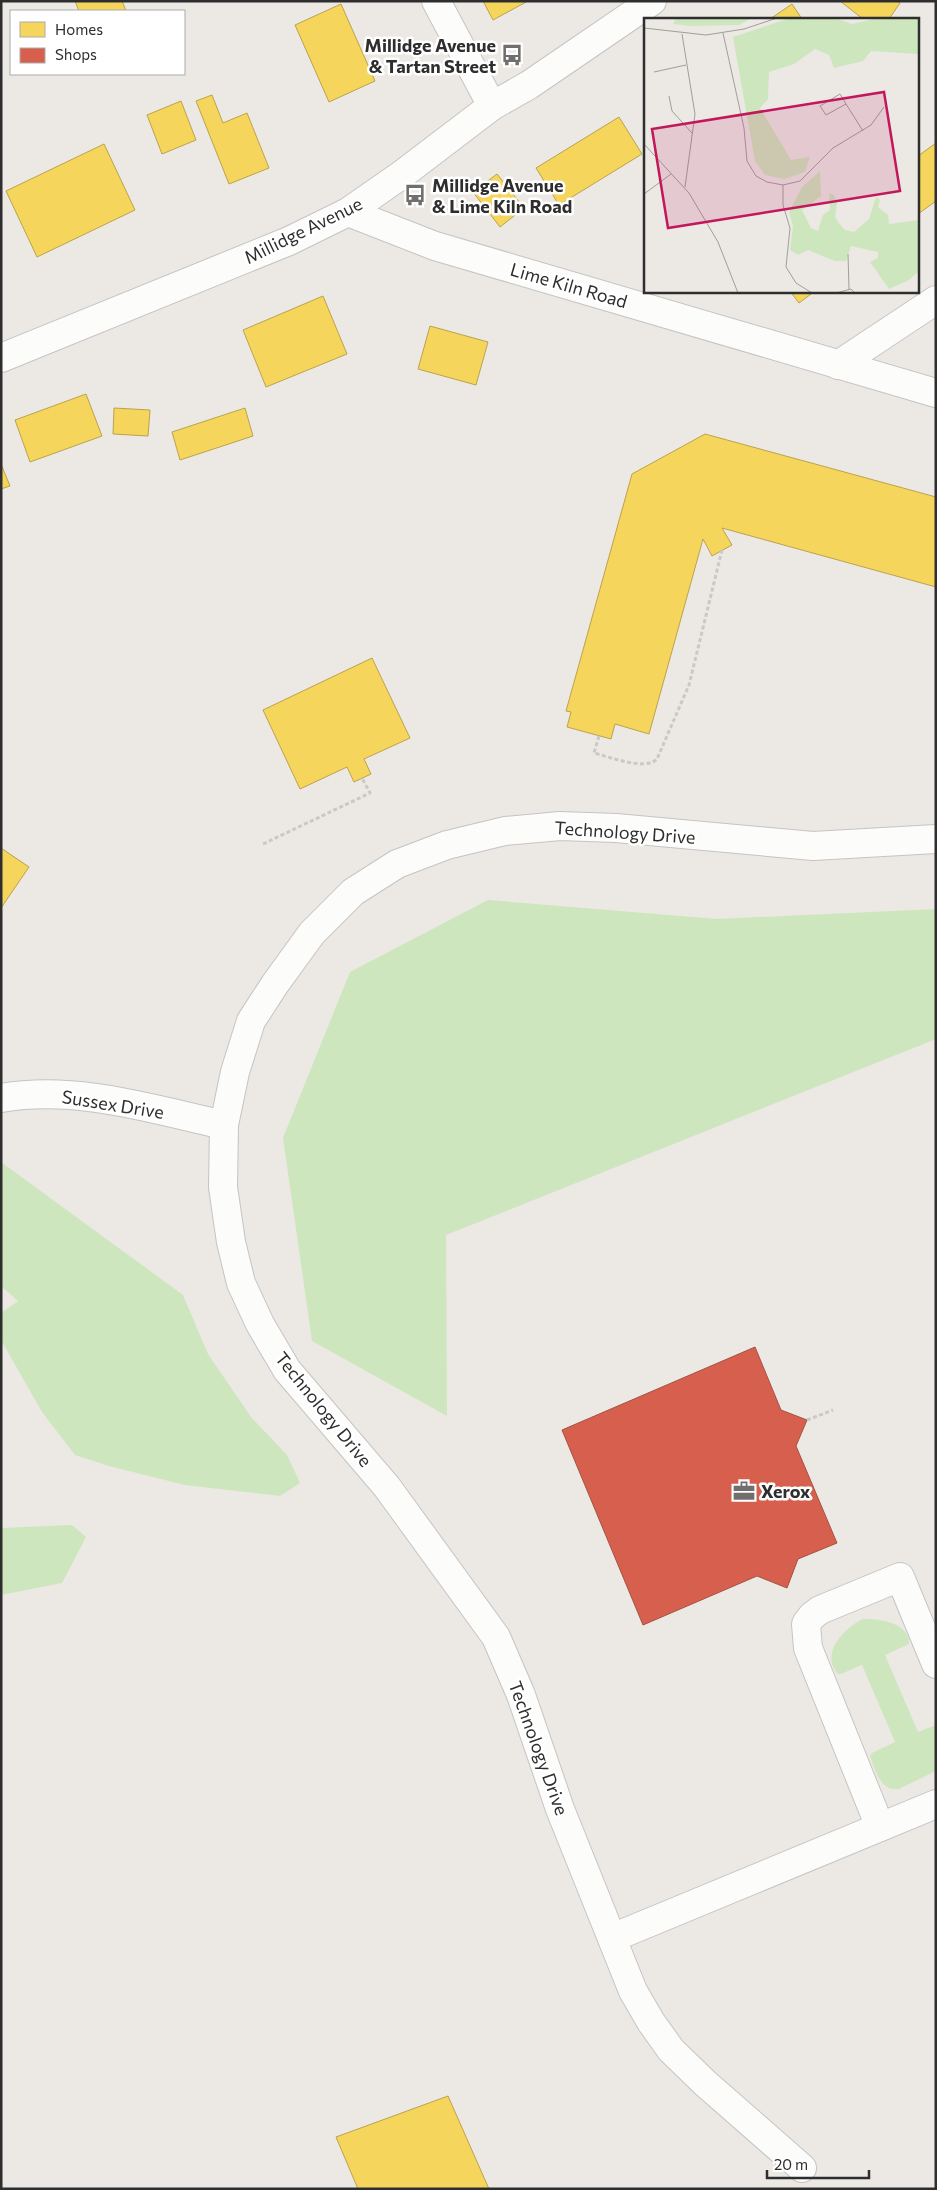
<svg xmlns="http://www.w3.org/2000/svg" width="937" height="2190" viewBox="0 0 937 2190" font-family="Commissioner,sans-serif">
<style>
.green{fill:#cee6be}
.homes{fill:#f6d55c;stroke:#baa34e}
.shops{fill:#d6604d;stroke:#a45144}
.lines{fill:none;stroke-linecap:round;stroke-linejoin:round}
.minor-casing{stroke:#c5c4c5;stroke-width:30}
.path{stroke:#c9c9c8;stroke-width:3;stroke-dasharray:4 2.5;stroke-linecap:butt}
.minor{stroke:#fcfcfb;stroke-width:28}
.labels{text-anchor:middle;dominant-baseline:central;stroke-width:5;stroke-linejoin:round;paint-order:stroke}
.poi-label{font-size:18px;font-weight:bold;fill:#2e2e2e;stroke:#fff;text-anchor:start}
.street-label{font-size:18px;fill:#2e2e2e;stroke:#fff}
.inset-road{fill:none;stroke:#a09e9b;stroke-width:1}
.view{fill:#c2185b;fill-opacity:0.15;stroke:#c2185b;stroke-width:2.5}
.inset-edge{fill:none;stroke:#2e2e2e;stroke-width:2.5}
</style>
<rect width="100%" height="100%" fill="#ece8e4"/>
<!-- green -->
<g class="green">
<polygon points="488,900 717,919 936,909 936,1039 446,1235 447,1416 312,1341 283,1138 350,972"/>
<polygon points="1,1162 183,1295 208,1354 251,1417 287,1455 300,1483 280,1496 185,1485 109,1466 75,1455 42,1412 1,1340 1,1313 18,1301 1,1286"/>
<polygon points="72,1525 86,1537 62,1583 1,1595 1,1528"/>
<path d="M863 1619C879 1618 910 1623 909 1644L885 1655 918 1732 936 1725V1771L899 1789C880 1792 875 1769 870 1756L872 1753 895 1742 862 1665 841 1674H838C819 1654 845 1627 863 1619Z"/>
</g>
<!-- homes -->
<g class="homes">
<polygon points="75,1 122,1 126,11 79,11"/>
<polygon points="483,1 528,1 493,20"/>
<polygon points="840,1 898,1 900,3 889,19 863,19"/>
<polygon points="341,4 375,81 329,102 295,25"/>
<polygon points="792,4 802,19 770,19"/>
<polygon points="212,95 223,123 247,113 269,168 229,184 196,101"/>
<polygon points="181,101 196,140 162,154 147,115"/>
<polygon points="619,117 642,154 559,205 536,168"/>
<polygon points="936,143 936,201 918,214 918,156"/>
<polygon points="104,144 135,210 37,257 6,191"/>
<polygon points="497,174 524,208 500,227 473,192"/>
<polygon points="790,291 815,291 799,303"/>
<polygon points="323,296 347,354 266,387 243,330"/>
<polygon points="430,326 488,342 476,385 418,369"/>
<polygon points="86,394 102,436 30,462 15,420"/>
<polygon points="114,408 150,410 148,436 113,434"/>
<polygon points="245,408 253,436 180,460 172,432"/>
<polygon points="705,434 936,497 936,587 722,528 732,545 712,556 703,539 649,734 615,724 611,739 567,727 571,712 566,711 632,474"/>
<polygon points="1,464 10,486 1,489"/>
<polygon points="372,658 410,738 364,759 371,774 354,782 347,767 300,789 263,710"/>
<polygon points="1,848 29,867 1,908"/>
<polygon points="448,2096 489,2189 358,2189 336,2137"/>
</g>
<!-- shops -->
<polygon class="shops" points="755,1347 781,1410 807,1420 796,1446 837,1543 798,1559 787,1588 757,1576 643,1625 562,1430"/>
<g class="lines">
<!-- minor casing -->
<g class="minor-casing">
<g id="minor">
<polyline points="436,1 492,106"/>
<polyline points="348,212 435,246 936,393"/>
<polyline points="1,358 289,241 348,212 404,173 492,106 529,85 652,1"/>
<polyline points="838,365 936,300"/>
<path d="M1 1098C76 1085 152 1109 224 1125"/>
<polyline points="880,1827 808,1648 806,1624 812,1616 820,1610 900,1577 936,1664"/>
<polyline points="612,1938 936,1804"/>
<polyline points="802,2168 705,2083 671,2050 651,2022 633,1991 560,1809 521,1695 496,1637 387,1487 287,1370 260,1324 241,1283 231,1242 223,1187 224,1125 235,1072 251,1021 275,984 312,933 353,892 397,864 447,845 505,831 560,826 616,828 813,846 936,839"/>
</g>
</g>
<!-- path -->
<g class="path">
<path d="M599 736 594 753C610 757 645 771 657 759L689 685 722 550"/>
<polyline points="263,844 370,793 362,778"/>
<polyline points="807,1420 833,1410"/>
</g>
<!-- minor -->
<use href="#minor" class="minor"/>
</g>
<!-- icons -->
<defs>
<g id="bus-bare" transform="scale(1.725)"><path d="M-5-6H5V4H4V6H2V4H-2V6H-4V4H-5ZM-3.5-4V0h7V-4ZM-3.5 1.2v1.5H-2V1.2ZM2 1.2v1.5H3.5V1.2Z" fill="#706f6e" stroke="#fff" stroke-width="2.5" paint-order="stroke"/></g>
<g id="office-bare" transform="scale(1.725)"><path d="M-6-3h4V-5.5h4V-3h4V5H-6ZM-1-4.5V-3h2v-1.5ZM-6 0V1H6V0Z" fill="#706f6e" stroke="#fff" stroke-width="2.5" paint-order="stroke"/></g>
</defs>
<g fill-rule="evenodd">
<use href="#bus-bare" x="512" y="55"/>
<use href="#bus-bare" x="415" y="195"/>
<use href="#office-bare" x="744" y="1491"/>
</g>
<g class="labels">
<!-- poi labels -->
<g class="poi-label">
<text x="496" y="45" text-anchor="end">Millidge Avenue<tspan x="496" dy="21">&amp; Tartan Street</tspan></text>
<text x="432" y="185">Millidge Avenue<tspan x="432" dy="21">&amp; Lime Kiln Road</tspan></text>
<text x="761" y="1491">Xerox</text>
</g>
<!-- street labels -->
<g class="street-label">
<text transform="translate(303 230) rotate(-26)">Millidge Avenue</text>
<text transform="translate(569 285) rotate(16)">Lime Kiln Road</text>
<text transform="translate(625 832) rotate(4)">Technology Drive</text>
<text transform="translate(113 1104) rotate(9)">Sussex Drive</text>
<text transform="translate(324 1409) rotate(51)">Technology Drive</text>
<text transform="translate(539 1748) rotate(70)">Technology Drive</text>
</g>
</g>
<!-- overview -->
<g transform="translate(644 18)">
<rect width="275" height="275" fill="#ece8e4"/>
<path d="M32 0H108L95 7 48 8 29 6ZM146 0H191L208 6 230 1 275 0V36L227 33 219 43 190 50 185 37 171 31 150 46 125 54 124 81 116 90 147 142 166 139 161 154 140 161 121 157 111 143 89 19ZM176 153 177 178 158 192 167 210 174 213 179 197 186 192 185 175 190 177 193 185 191 199 194 204 201 212 210 214 225 201 232 179 236 182 234 189 244 197 245 206 275 202V253L265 262 245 271 226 244 234 240V234L207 228 202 243H191L164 232 154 237 146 232 149 208 145 194 158 169Z" fill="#cee6be"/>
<path class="inset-road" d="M0 10 62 17 100 11 133 0M79 15 100 110 103 143 112 158 123 164 139 167 156 163 189 130 227 107 240 89M38 16 51 96 41 169M10 54 42 47M25 78 28 93 48 115M202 86 182 97 176 88 196 76 202 86 219 113M0 126 45 175 74 224 94 275M139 167V187L146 210 142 249 152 265 168 275M0 176 27 156M204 236 205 272M192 275 207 271 211 275M253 275H273"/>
<path class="view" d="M240 74 256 173 24 210 8 111Z"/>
<rect width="275" height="275" class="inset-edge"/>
</g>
<!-- border -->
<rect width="937" height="2190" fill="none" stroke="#2e2e2e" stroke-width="5"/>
<!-- legend -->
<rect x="10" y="10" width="175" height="65" fill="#ffffff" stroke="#ababab"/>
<rect x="20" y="22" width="25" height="15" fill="#f6d55c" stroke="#ababab"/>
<text x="55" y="35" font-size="15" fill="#2e2e2e">Homes</text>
<rect x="20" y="48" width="25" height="15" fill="#d6604d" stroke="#ababab"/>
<text x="55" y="60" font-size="15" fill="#2e2e2e">Shops</text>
<!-- scale -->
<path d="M767 2170v8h102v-8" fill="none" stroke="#2e2e2e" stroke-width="2.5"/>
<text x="774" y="2170" font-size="15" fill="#2e2e2e" stroke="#ffffff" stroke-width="4" paint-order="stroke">20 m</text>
</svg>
